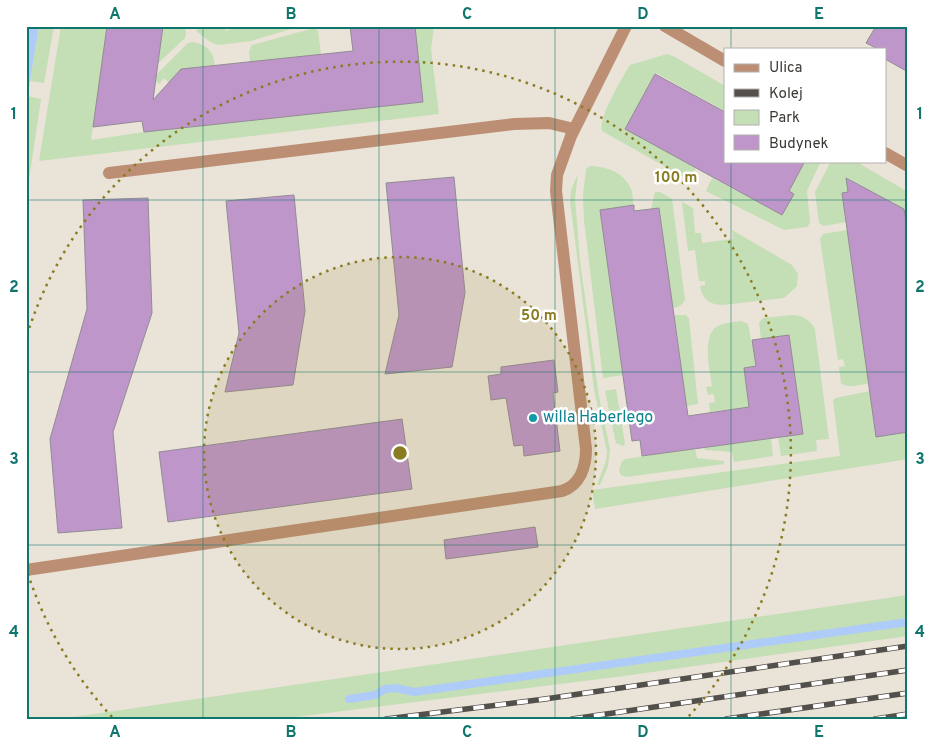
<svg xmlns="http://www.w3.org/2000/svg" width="934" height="745" viewBox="0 0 934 745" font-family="Overpass,sans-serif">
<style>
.green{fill:#c4deb5}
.water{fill:#aeccf7}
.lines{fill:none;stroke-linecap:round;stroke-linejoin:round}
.stream{stroke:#aeccf7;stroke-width:8}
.building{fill:#bf96ca;stroke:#928b94}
.minor{stroke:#bc8f75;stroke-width:12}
.rail-casing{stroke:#534f4a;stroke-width:5.5}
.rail{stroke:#fff;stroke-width:4;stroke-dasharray:11;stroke-linecap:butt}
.grid{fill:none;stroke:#0f766e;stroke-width:1;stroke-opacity:0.55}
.ring{fill:none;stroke:#897b20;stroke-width:2.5;stroke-dasharray:2.5 5}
.culture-dot{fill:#0f9aa8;stroke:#fff;stroke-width:2}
.labels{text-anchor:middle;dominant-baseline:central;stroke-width:5;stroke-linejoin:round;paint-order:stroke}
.culture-label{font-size:16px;fill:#0d838f;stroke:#fff;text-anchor:start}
.centre{fill:#897b20;stroke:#fff;stroke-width:2.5}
.ring-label{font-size:15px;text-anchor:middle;font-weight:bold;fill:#897b20;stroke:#fff;stroke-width:5;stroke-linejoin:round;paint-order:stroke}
.neatline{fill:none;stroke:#0f766e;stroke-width:2}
.grid-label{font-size:16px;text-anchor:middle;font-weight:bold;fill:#0f766e}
</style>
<rect width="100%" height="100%" fill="#eae3d8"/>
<!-- green -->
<g class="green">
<polygon points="39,26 54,26 44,83 30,81"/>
<polygon points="61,26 107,26 91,140 144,132 423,102 415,26 434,26 431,49 439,114 39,161"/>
<polygon points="163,26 185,26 186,33 185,38 153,68 152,39 161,40"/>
<polygon points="202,26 224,26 226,31 237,26 301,26 251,41 218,45 210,42 196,31"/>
<polygon points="314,28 318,31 321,55 250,62 249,51 252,45"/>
<path d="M194 42C208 46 213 51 215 65L188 68 189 80 169 83 164 78 159 84 153 78 188 43Z"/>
<path d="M667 54 675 57 725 86V111L656 73 625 129 696 168 689 180 602 131C598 118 622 78 630 65Z"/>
<polygon points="28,96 41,99 26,200 26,105"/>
<polygon points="805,161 821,161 807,191 810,223 807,227 784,230 706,191 712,178 782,215 794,194 789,190"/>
<polygon points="831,161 855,161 908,192 908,235 904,209 847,178 848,192 842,193 846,222 824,226 819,223 815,192"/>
<path d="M590 166C604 166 622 172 629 185 633 191 633 199 633 205L600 210 623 375 603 378 584 220 583 196 586 169Z"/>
<polygon points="578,174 575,198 580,261 599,397 610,449 608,466 600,485 597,485 606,461 607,452 594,389 570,201 571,190"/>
<path d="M655 192H660L672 199 685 300C682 305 679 307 673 308L659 208 651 209Z"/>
<path d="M682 202 693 208 695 233H701L702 243 733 239 732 230 792 265 798 274 797 286 784 298 723 305C710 305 702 299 700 286L705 285V281H699L695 250 688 251Z"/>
<path d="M847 230 869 383C860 385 848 389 841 383L839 367 845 366 843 359 838 360 820 239 823 234Z"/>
<polygon points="674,315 686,315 689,319 698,404 687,406"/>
<path d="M793 315C803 316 811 320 815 330L829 439 816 440 817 451 781 456 778 437 803 433 789 335 761 339 759 323 763 318Z"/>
<path d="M741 321 748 324 756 366 744 368 749 407 710 412 709 403 715 402 714 394 708 395 706 387 712 386C710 371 701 334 718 326 724 323 734 322 741 321Z"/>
<polygon points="616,389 625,444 623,446 616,443 605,391"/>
<polygon points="870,391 876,436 908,432 908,459 595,509 592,490 840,456 833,401 835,398"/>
<polygon points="771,438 773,456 734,462 732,452 705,450 704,447"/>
<polygon points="695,449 697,458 724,461 724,464 626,477 621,475 619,470 622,461 625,459"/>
<polygon points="908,595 908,636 624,676 279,719 60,719"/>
</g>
<!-- water -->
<polygon class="water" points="26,26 39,26 26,105"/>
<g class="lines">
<!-- stream -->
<polyline class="stream" points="349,699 375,695 385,689 396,688 414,692 908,622"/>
</g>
<!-- building -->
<g class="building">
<polygon points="107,26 163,26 153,100 181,69 353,51 350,26 415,26 423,102 144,132 142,121 93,127"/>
<polygon points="876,26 908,26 908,72 885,59 885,49 878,49 866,43"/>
<polygon points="655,74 725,112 725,161 805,161 789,191 794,194 782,215 625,129"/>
<polygon points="454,177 465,293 452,367 385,374 399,315 386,183"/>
<polygon points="846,178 904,209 908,236 908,432 876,437 842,193 848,192"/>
<polygon points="294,195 305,311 293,385 225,392 239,333 226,201"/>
<polygon points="148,198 152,313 113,432 122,528 58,533 50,439 87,309 83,200"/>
<polygon points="634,205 634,211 659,208 688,416 749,407 744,368 756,366 752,340 789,335 803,434 642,456 640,440 632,441 600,210"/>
<polygon points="554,360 558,392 553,393 560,451 524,456 523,445 514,446 506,398 491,400 488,376 501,374 501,367"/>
<polygon points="402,419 412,489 168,522 159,452"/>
<polygon points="535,527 538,547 446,559 444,540"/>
</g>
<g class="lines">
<!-- minor -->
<g class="minor">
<polyline points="665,26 725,61"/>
<polyline points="885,153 908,166"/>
<polyline points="109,173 514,124 549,123 574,129"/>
<path d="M26 570 562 491C580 485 586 467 586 449L556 191 557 175 571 136 626 26"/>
</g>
<!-- rail casing -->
<g class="rail-casing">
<g id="rail">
<polyline points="386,719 545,699 908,646"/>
<polyline points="572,719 908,670"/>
<polyline points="726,719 908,693"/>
<polyline points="875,719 908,714"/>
</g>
</g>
<!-- rail -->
<use href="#rail" class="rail"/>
</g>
<!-- grid -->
<path class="grid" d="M203 26V719M379 26V719M555 26V719M731 26V49M731 161V719M26 200H908M26 372H908M26 545H908"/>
<!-- distance rings -->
<circle cx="400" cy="453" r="196" fill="#897b20" fill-opacity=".12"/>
<g class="ring">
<circle cx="400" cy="453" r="196"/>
<path d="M112 717A391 391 0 0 1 27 571M27 335A391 391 0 1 1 688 717"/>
</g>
<!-- markers -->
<circle class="culture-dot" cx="533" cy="418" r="5"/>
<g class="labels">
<!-- culture labels -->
<g class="culture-label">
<text x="543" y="418">willa Haberlego</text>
</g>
</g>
<circle cx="400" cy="453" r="8" class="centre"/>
<g class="ring-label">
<text x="676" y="182">100 m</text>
<text x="539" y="320">50 m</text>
</g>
<!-- border -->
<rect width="934" height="745" fill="none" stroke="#ffffff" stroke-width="55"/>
<!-- legend -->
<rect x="724" y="48" width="162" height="115" fill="#ffffff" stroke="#b1b0ae"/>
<rect x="734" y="64" width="25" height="8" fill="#bc8f75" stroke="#b1b0ae"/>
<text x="769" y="72" font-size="15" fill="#3c3935">Ulica</text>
<rect x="734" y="89" width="25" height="8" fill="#534f4a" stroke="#b1b0ae"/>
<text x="769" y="98" font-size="15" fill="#3c3935">Kolej</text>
<rect x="734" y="110" width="25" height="15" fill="#c4deb5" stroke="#b1b0ae"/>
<text x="769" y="122" font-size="15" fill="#3c3935">Park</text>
<rect x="734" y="135" width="25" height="15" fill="#bf96ca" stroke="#b1b0ae"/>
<text x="769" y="148" font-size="15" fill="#3c3935">Budynek</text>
<rect x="28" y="28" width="878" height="690" class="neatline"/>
<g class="grid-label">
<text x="115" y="19">A</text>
<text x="291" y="19">B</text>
<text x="467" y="19">C</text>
<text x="643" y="19">D</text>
<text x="819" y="19">E</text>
<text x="14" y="119">1</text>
<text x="920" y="119">1</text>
<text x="14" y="292">2</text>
<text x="920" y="292">2</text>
<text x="14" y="464">3</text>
<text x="920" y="464">3</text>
<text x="14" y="637">4</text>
<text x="920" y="637">4</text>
<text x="115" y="737">A</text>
<text x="291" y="737">B</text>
<text x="467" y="737">C</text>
<text x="643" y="737">D</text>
<text x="819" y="737">E</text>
</g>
</svg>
